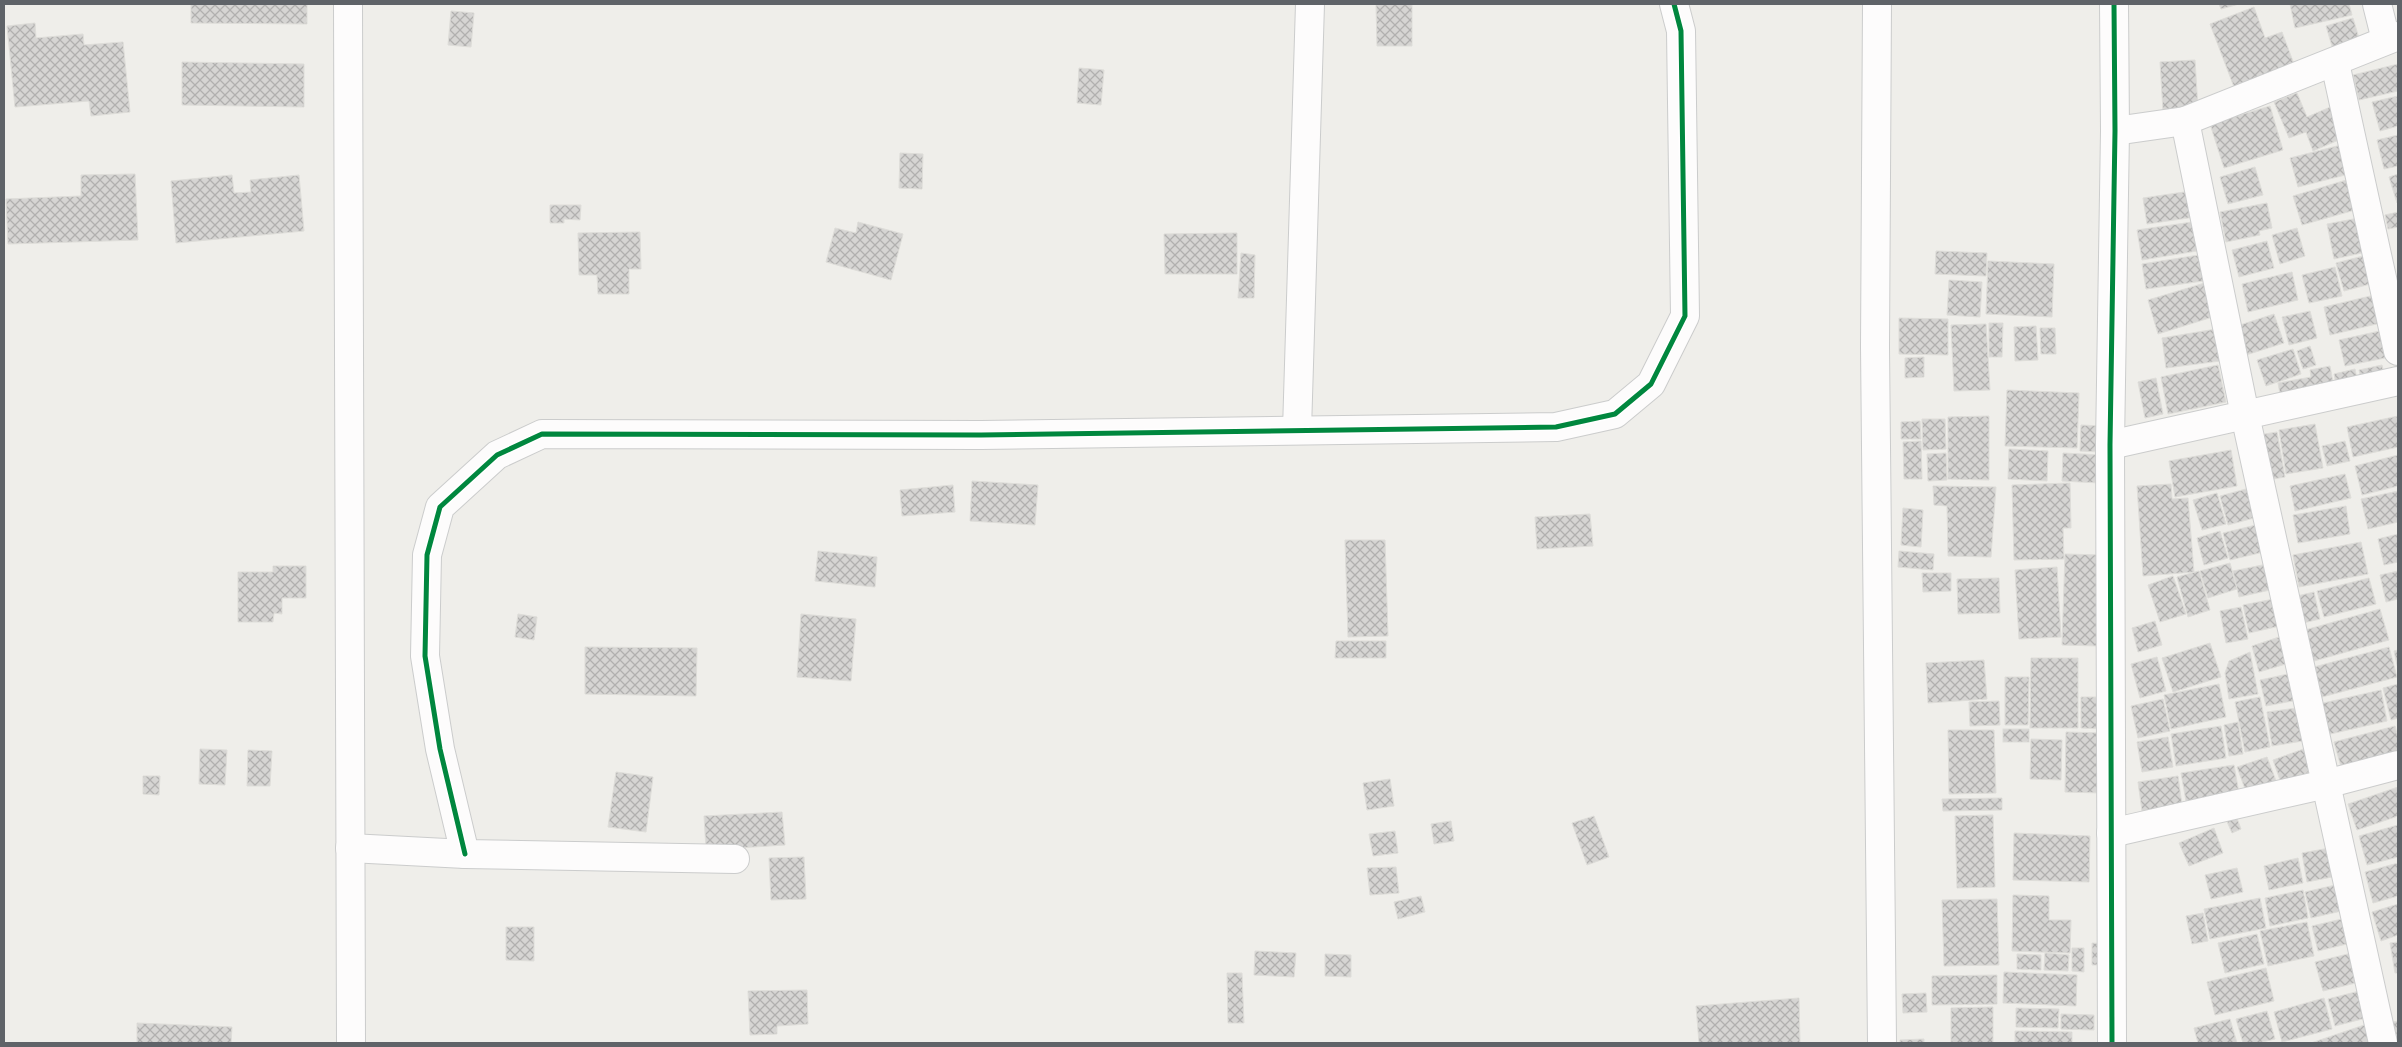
<svg xmlns="http://www.w3.org/2000/svg" width="2402" height="1047" viewBox="0 0 2402 1047" font-family="Poppins,sans-serif">
<style>
.building{fill:url(#building-cross-hatch);stroke:#deddd9}
.lines{fill:none;stroke-linecap:round;stroke-linejoin:round}
.street-casing{stroke:#cbcccc;stroke-width:30}
.street{stroke:#fdfcfc;stroke-width:28}
.cycleway-casing{stroke:#fff;stroke-width:8}
.cycleway{stroke:#00873e;stroke-width:5}
</style>
<defs>
<pattern id="building-cross-hatch" width="8" height="8" patternUnits="userSpaceOnUse" patternTransform="scale(1.25)"><rect width="8" height="8" fill="#d6d5d3"/><path d="M0 0l8 8M0 8l8-8" fill="none" stroke="#b1b0af"/></pattern>
</defs>
<rect width="100%" height="100%" fill="#efeeea"/>
<!-- building -->
<g class="building">
<polygon points="191,4 307,4 307,24 191,23"/>
<polygon points="1376,4 1412,4 1412,46 1377,46"/>
<polygon points="2219,4 2239,4 2221,9"/>
<polygon points="2290,4 2349,4 2352,15 2295,28"/>
<polygon points="2254,7 2265,38 2282,32 2294,64 2234,87 2210,24"/>
<polygon points="451,11 474,13 471,47 448,45"/>
<polygon points="2353,18 2361,45 2334,53 2326,26"/>
<polygon points="35,23 36,38 83,34 84,45 123,42 130,112 91,116 89,101 15,107 7,26"/>
<polygon points="2195,60 2198,109 2163,111 2160,62"/>
<polygon points="182,62 304,64 304,107 182,105"/>
<polygon points="2398,64 2398,91 2359,100 2353,75"/>
<polygon points="1079,68 1104,70 1101,105 1077,103"/>
<polygon points="2297,93 2307,117 2335,105 2348,136 2313,151 2306,132 2289,138 2274,102"/>
<polygon points="2398,96 2398,126 2380,131 2372,102"/>
<polygon points="2270,106 2283,150 2224,168 2210,124"/>
<polygon points="2398,135 2398,166 2384,169 2377,140"/>
<polygon points="2345,144 2353,173 2298,187 2290,158"/>
<polygon points="900,153 923,154 922,189 899,188"/>
<polygon points="2255,167 2263,195 2228,204 2220,177"/>
<polygon points="135,174 138,240 8,244 6,199 81,196 81,175"/>
<polygon points="2398,174 2398,202 2397,203 2389,177"/>
<polygon points="232,175 234,193 251,192 250,180 299,175 304,231 176,243 171,181"/>
<polygon points="2353,178 2362,208 2302,225 2293,196"/>
<polygon points="2191,191 2195,217 2147,224 2143,198"/>
<polygon points="2267,203 2272,228 2259,231 2260,235 2226,242 2220,212"/>
<polygon points="550,205 581,205 580,220 564,219 564,223 550,223"/>
<polygon points="2398,212 2398,227 2388,229 2385,215"/>
<polygon points="2364,217 2371,251 2334,259 2327,224"/>
<polygon points="858,222 903,234 891,280 826,262 835,228 856,233"/>
<polygon points="2192,222 2197,251 2142,260 2137,230"/>
<polygon points="2297,228 2305,256 2280,264 2272,235"/>
<polygon points="640,232 641,269 629,269 629,294 598,294 597,275 579,275 578,233"/>
<polygon points="1237,233 1237,274 1165,274 1164,234"/>
<polygon points="2267,241 2274,268 2239,277 2232,250"/>
<polygon points="1936,251 1987,253 1986,276 1935,274"/>
<polygon points="1241,253 1255,255 1254,298 1238,298"/>
<polygon points="2199,255 2203,281 2146,289 2142,264"/>
<polygon points="2367,255 2374,283 2344,291 2336,263"/>
<polygon points="1988,261 2054,264 2052,317 1986,314"/>
<polygon points="2335,267 2342,296 2309,303 2302,275"/>
<polygon points="2292,272 2298,300 2248,312 2242,284"/>
<polygon points="1949,280 1982,282 1980,317 1947,315"/>
<polygon points="2208,282 2219,315 2158,334 2148,300"/>
<polygon points="2379,294 2385,322 2330,335 2324,307"/>
<polygon points="2310,311 2317,338 2289,345 2282,317"/>
<polygon points="2274,314 2284,343 2246,355 2237,326"/>
<polygon points="1899,318 1948,319 1948,355 1899,354"/>
<polygon points="1989,323 2003,323 2002,357 1989,357"/>
<polygon points="1986,324 1990,390 1954,391 1951,325"/>
<polygon points="2036,326 2038,360 2015,361 2014,327"/>
<polygon points="2040,328 2055,328 2056,354 2041,354"/>
<polygon points="2216,329 2220,361 2166,368 2162,338"/>
<polygon points="2384,330 2390,357 2345,366 2339,340"/>
<polygon points="2310,346 2316,365 2303,369 2297,351"/>
<polygon points="2293,349 2301,374 2266,386 2257,360"/>
<polygon points="1924,357 1924,377 1905,378 1905,358"/>
<polygon points="2218,365 2226,402 2168,414 2161,377"/>
<polygon points="2382,365 2385,378 2362,383 2359,370"/>
<polygon points="2330,366 2334,388 2281,399 2278,383 2311,377 2310,370"/>
<polygon points="2355,369 2358,384 2337,388 2334,374"/>
<polygon points="2156,378 2163,414 2145,418 2138,382"/>
<polygon points="2007,390 2079,393 2077,448 2005,446"/>
<polygon points="1989,416 1989,480 1948,479 1948,417"/>
<polygon points="2398,416 2398,447 2353,457 2347,427"/>
<polygon points="1922,419 1945,419 1946,449 1923,450"/>
<polygon points="1920,421 1921,439 1901,439 1901,422"/>
<polygon points="2315,424 2323,468 2286,474 2279,430"/>
<polygon points="2081,425 2102,426 2101,452 2080,451"/>
<polygon points="2277,432 2285,477 2267,480 2259,435"/>
<polygon points="1921,441 1922,479 1904,479 1903,442"/>
<polygon points="2345,441 2350,461 2327,466 2322,446"/>
<polygon points="2009,449 2048,451 2047,481 2008,479"/>
<polygon points="2231,450 2237,486 2175,497 2169,461"/>
<polygon points="1946,453 1947,480 1928,481 1927,454"/>
<polygon points="2063,453 2101,455 2100,483 2062,481"/>
<polygon points="2398,455 2398,486 2362,495 2355,466"/>
<polygon points="2345,474 2351,498 2295,511 2290,486"/>
<polygon points="972,481 1038,485 1035,525 970,521"/>
<polygon points="2070,483 2071,528 2063,528 2064,559 2014,560 2012,485"/>
<polygon points="2171,484 2172,499 2188,498 2194,572 2143,576 2137,486"/>
<polygon points="953,485 955,512 902,516 900,490"/>
<polygon points="1933,486 1996,487 1991,557 1948,556 1947,506 1934,505"/>
<polygon points="2257,486 2265,515 2228,525 2220,496"/>
<polygon points="2398,491 2398,522 2368,529 2361,499"/>
<polygon points="2217,493 2226,524 2202,530 2193,500"/>
<polygon points="2346,506 2350,534 2298,543 2293,515"/>
<polygon points="1903,508 1923,510 1921,547 1901,545"/>
<polygon points="1590,514 1593,546 1537,549 1535,517"/>
<polygon points="2264,523 2272,550 2230,560 2223,533"/>
<polygon points="2220,531 2228,558 2204,565 2197,538"/>
<polygon points="2398,534 2398,562 2384,565 2378,539"/>
<polygon points="1345,540 1385,540 1388,636 1348,637"/>
<polygon points="2361,542 2368,574 2299,587 2293,555"/>
<polygon points="818,551 877,557 875,587 815,581"/>
<polygon points="1899,551 1934,554 1933,570 1898,567"/>
<polygon points="2065,554 2101,555 2098,646 2062,645"/>
<polygon points="2230,563 2237,589 2208,598 2200,571"/>
<polygon points="2272,563 2279,588 2239,597 2233,571"/>
<polygon points="273,566 306,566 306,598 282,598 282,614 274,613 273,622 238,622 238,572 273,572"/>
<polygon points="2057,567 2061,637 2019,639 2015,570"/>
<polygon points="2199,571 2210,610 2188,617 2177,577"/>
<polygon points="2398,571 2398,599 2386,602 2380,575"/>
<polygon points="1922,573 1951,573 1951,591 1923,592"/>
<polygon points="2173,576 2186,614 2160,622 2148,585"/>
<polygon points="1999,578 2000,613 1958,614 1957,579"/>
<polygon points="2369,578 2376,604 2324,617 2317,591"/>
<polygon points="2314,592 2320,619 2303,623 2297,596"/>
<polygon points="2284,597 2289,624 2249,633 2243,605"/>
<polygon points="2241,607 2248,639 2226,643 2220,611"/>
<polygon points="2380,609 2389,640 2314,661 2305,630"/>
<polygon points="518,614 537,617 534,640 515,637"/>
<polygon points="801,614 856,619 851,681 797,677"/>
<polygon points="2155,621 2162,645 2138,652 2132,628"/>
<polygon points="2288,634 2296,661 2259,672 2252,646"/>
<polygon points="1336,641 1386,641 1386,658 1335,658"/>
<polygon points="2210,643 2221,677 2173,692 2162,658"/>
<polygon points="585,647 697,648 696,696 585,694"/>
<polygon points="2389,647 2397,677 2322,697 2314,667"/>
<polygon points="2398,650 2398,669 2394,651"/>
<polygon points="2250,652 2258,694 2229,699 2225,673 2229,661"/>
<polygon points="2157,657 2166,691 2140,698 2131,664"/>
<polygon points="2031,658 2078,658 2078,728 2030,728"/>
<polygon points="1984,660 1987,699 1928,703 1926,663"/>
<polygon points="2297,672 2303,699 2266,706 2260,680"/>
<polygon points="2005,677 2029,677 2028,725 2005,725"/>
<polygon points="2219,684 2226,717 2171,729 2164,695"/>
<polygon points="2398,684 2398,718 2391,720 2383,688"/>
<polygon points="2381,690 2387,721 2326,735 2319,704"/>
<polygon points="2081,697 2105,697 2105,729 2081,728"/>
<polygon points="2260,697 2270,747 2245,752 2235,702"/>
<polygon points="2163,699 2170,731 2138,738 2131,706"/>
<polygon points="1999,701 2000,725 1970,726 1969,702"/>
<polygon points="2304,707 2309,740 2272,746 2267,712"/>
<polygon points="2238,722 2243,754 2229,756 2224,725"/>
<polygon points="2221,726 2226,758 2176,766 2171,734"/>
<polygon points="2395,726 2398,738 2398,760 2343,774 2334,742"/>
<rect x="2003" y="729" width="26" height="13"/>
<polygon points="1948,730 1994,730 1996,793 1949,794"/>
<polygon points="2066,732 2103,733 2102,793 2065,792"/>
<polygon points="2168,737 2173,767 2142,772 2137,742"/>
<polygon points="2031,739 2062,740 2061,780 2030,779"/>
<polygon points="2309,747 2318,769 2281,783 2273,760"/>
<polygon points="200,749 227,750 225,785 199,784"/>
<polygon points="248,750 272,751 270,786 247,786"/>
<polygon points="2267,757 2278,786 2248,797 2237,767"/>
<polygon points="2234,765 2239,793 2186,801 2181,773"/>
<polygon points="616,772 653,777 646,832 608,827"/>
<polygon points="143,776 160,776 159,795 143,794"/>
<polygon points="2178,776 2182,805 2142,811 2138,782"/>
<polygon points="1390,779 1394,806 1367,810 1363,783"/>
<polygon points="2398,787 2398,816 2357,830 2348,804"/>
<polygon points="2002,798 2002,810 1943,811 1942,799"/>
<polygon points="782,812 785,845 706,850 704,816"/>
<polygon points="2235,813 2241,829 2232,833 2225,817"/>
<polygon points="1993,815 1995,887 1957,888 1955,816"/>
<polygon points="1594,816 1609,857 1587,865 1572,823"/>
<polygon points="1451,821 1454,841 1434,844 1431,824"/>
<polygon points="2398,825 2398,857 2367,865 2359,836"/>
<polygon points="2214,828 2223,853 2189,866 2179,843"/>
<polygon points="1395,831 1398,853 1373,856 1369,834"/>
<polygon points="2014,833 2090,836 2089,882 2013,880"/>
<polygon points="2335,847 2342,875 2307,882 2302,853"/>
<polygon points="804,857 806,899 771,900 769,858"/>
<polygon points="2298,858 2303,883 2269,890 2264,866"/>
<polygon points="2398,863 2398,896 2373,903 2365,872"/>
<polygon points="1396,867 1399,893 1370,895 1367,868"/>
<polygon points="2237,868 2243,892 2211,899 2205,875"/>
<polygon points="2344,883 2350,909 2311,918 2305,892"/>
<polygon points="2303,890 2308,918 2270,926 2265,898"/>
<polygon points="2013,895 2049,896 2049,920 2071,920 2070,953 2012,951"/>
<polygon points="1421,896 1425,912 1398,919 1394,902"/>
<polygon points="2260,898 2266,928 2210,939 2204,909"/>
<polygon points="1997,899 1999,965 1944,966 1942,900"/>
<polygon points="2398,904 2398,935 2381,941 2372,912"/>
<polygon points="2203,913 2208,941 2192,944 2186,916"/>
<polygon points="2346,918 2351,943 2318,951 2312,926"/>
<polygon points="2307,922 2314,956 2268,966 2260,931"/>
<polygon points="506,927 534,927 534,961 506,960"/>
<polygon points="2257,934 2264,964 2225,973 2218,943"/>
<polygon points="2398,942 2398,973 2395,973 2390,943"/>
<polygon points="2092,943 2109,944 2109,965 2092,965"/>
<polygon points="2072,948 2084,948 2084,972 2072,971"/>
<polygon points="1255,951 1296,953 1294,977 1254,975"/>
<polygon points="2356,952 2364,981 2323,991 2315,962"/>
<polygon points="2045,953 2069,955 2068,971 2044,970"/>
<polygon points="1325,954 1351,955 1351,977 1325,976"/>
<polygon points="2017,954 2041,955 2041,970 2017,969"/>
<polygon points="2266,968 2274,1001 2215,1015 2207,982"/>
<polygon points="2004,972 2077,975 2076,1006 2003,1003"/>
<polygon points="1227,973 1242,973 1244,1023 1228,1023"/>
<polygon points="1997,975 1997,1004 1932,1005 1932,976"/>
<polygon points="2367,989 2374,1016 2335,1026 2328,999"/>
<polygon points="807,990 808,1024 777,1026 777,1034 750,1035 748,991"/>
<polygon points="1926,993 1927,1012 1903,1013 1902,994"/>
<polygon points="1799,998 1800,1043 1699,1043 1696,1006"/>
<polygon points="2324,998 2332,1029 2282,1042 2274,1012"/>
<polygon points="1993,1007 1993,1043 1951,1043 1951,1008"/>
<polygon points="2016,1008 2059,1009 2058,1028 2016,1027"/>
<polygon points="2267,1011 2275,1039 2258,1043 2243,1043 2236,1019"/>
<polygon points="2061,1014 2094,1015 2094,1030 2061,1029"/>
<polygon points="2230,1019 2237,1043 2198,1043 2194,1028"/>
<polygon points="2398,1021 2398,1043 2393,1022"/>
<polygon points="2373,1022 2380,1043 2311,1043"/>
<polygon points="137,1023 232,1027 231,1043 137,1043"/>
<polygon points="2015,1031 2072,1032 2072,1043 2015,1043"/>
<polygon points="1924,1039 1924,1043 1900,1043 1900,1040"/>
</g>
<g class="lines">
<!-- street casing -->
<g class="street-casing">
<g id="street">
<polyline points="348,4 351,1043"/>
<polyline points="1877,4 1875,347 1882,1043"/>
<polyline points="2377,4 2386,40"/>
<polyline points="2335,63 2398,351"/>
<polyline points="2185,121 2245,415 2383,1043"/>
<polyline points="2115,131 2185,121 2398,36"/>
<polyline points="1297,430 1310,4"/>
<polyline points="2110,445 2398,381"/>
<polyline points="2111,833 2326,784 2398,765"/>
<polyline points="350,848 465,854 735,859"/>
<polyline points="465,854 440,749 425,656 427,555 440,507 497,455 542,434 981,435 1556,427 1615,414 1651,384 1685,316 1681,31 1674,4"/>
<polyline points="2112,1043 2110,445 2115,131 2114,4"/>
</g>
</g>
<!-- street -->
<use href="#street" class="street"/>
<!-- cycleway casing -->
<g class="cycleway-casing">
<g id="cycleway">
<polyline points="465,854 440,749 425,656 427,555 440,507 497,455 542,434 981,435 1556,427 1615,414 1651,384 1685,316 1681,31 1674,4"/>
<polyline points="2112,1043 2110,445 2115,131 2114,4"/>
</g>
</g>
<!-- cycleway -->
<use href="#cycleway" class="cycleway"/>
</g>
<!-- border -->
<rect width="2402" height="1047" fill="none" stroke="#5f6368" stroke-width="10"/>
</svg>
